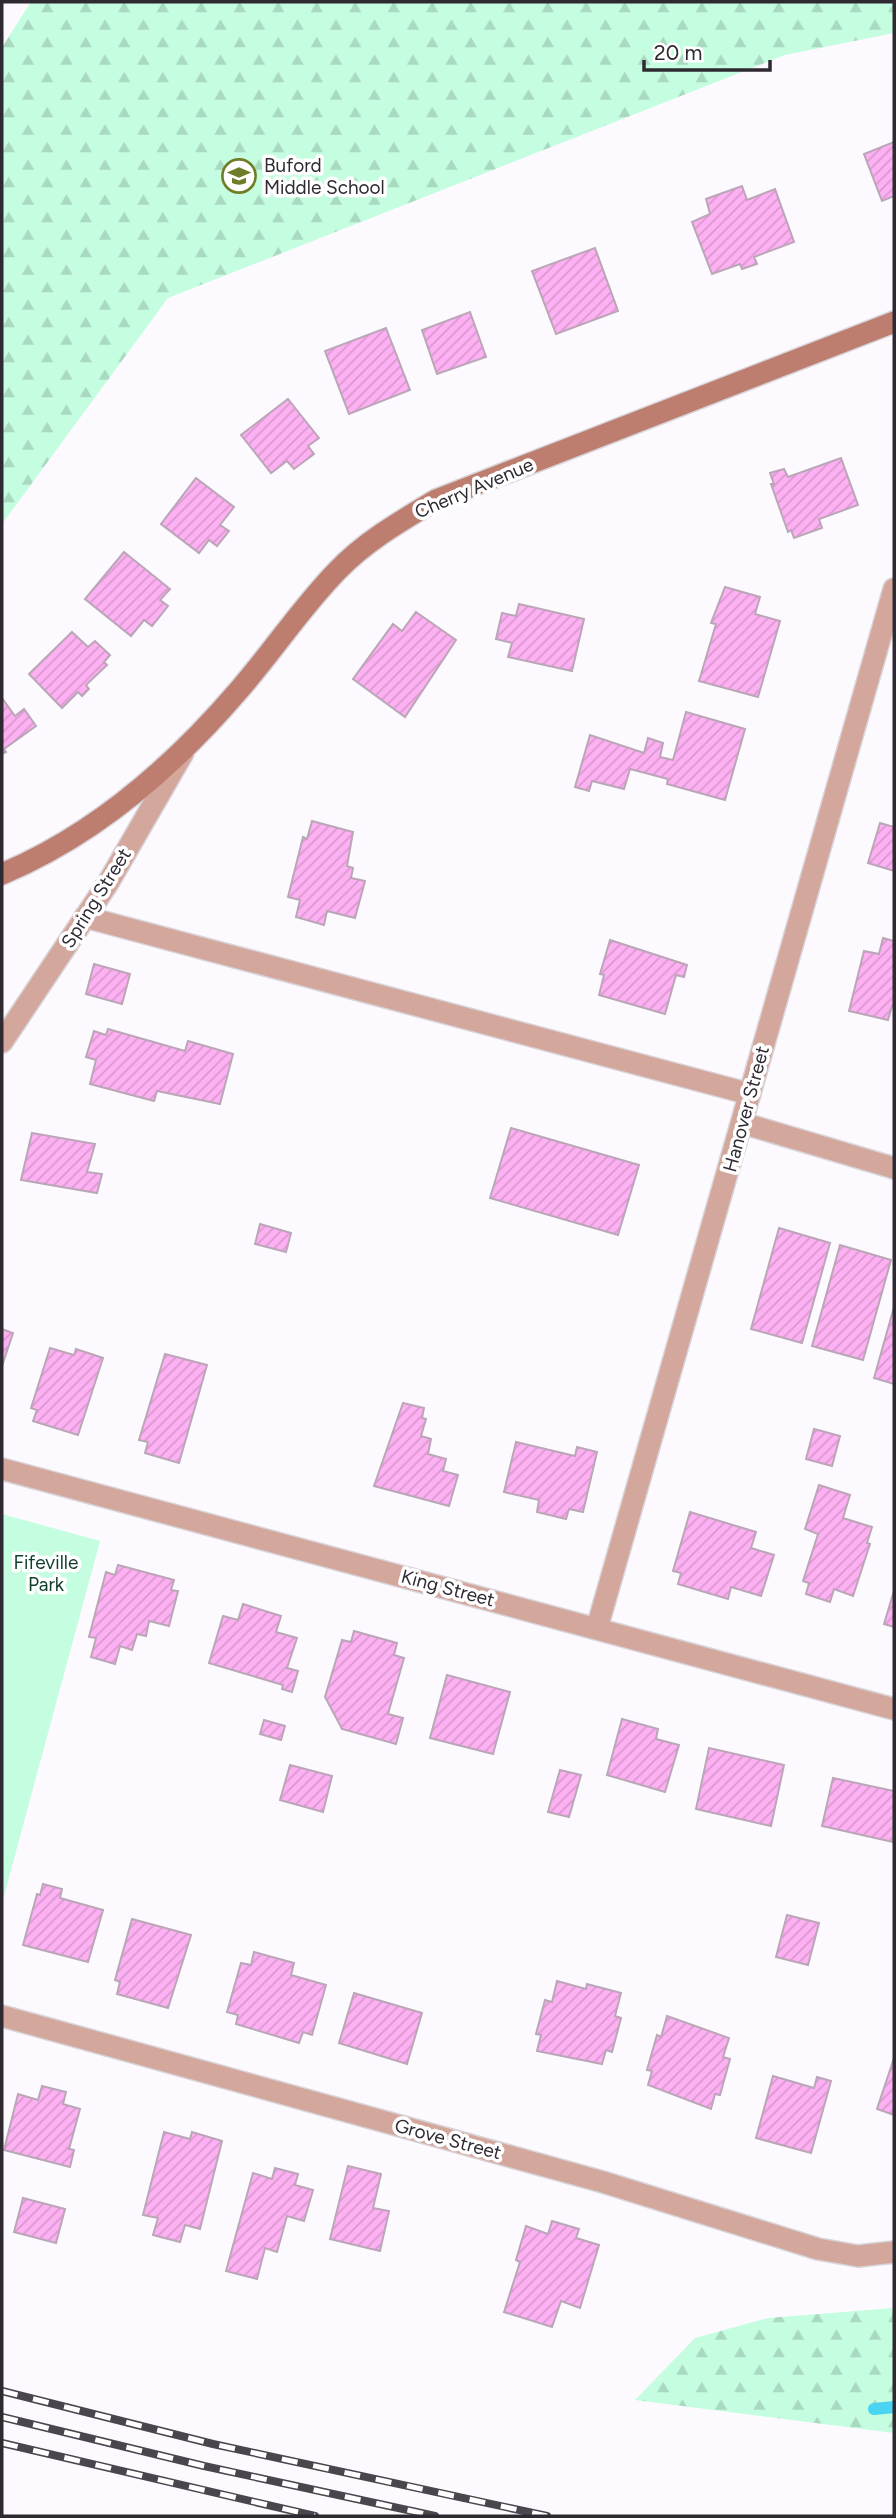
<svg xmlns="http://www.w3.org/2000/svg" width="896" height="2518" viewBox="0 0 896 2518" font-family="Figtree,sans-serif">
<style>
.forest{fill:url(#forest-firs)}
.green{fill:#c4fddf}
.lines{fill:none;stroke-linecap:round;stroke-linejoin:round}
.stream{stroke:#49d4f3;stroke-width:12}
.building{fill:url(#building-hatch);stroke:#baa6b7;stroke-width:2}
.lane-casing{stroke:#d8d5da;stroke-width:24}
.street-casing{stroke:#d8d5da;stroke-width:24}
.secondary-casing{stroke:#d8d5da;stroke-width:24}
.lane{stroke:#d4a79d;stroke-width:21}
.street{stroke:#d4a79d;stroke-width:21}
.secondary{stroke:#be7e6f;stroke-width:21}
.rail-casing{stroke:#4b464e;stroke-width:8}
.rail{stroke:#fff;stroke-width:5;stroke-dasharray:16;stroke-linecap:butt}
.labels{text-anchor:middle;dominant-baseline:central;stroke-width:7;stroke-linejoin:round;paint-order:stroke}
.poi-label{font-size:19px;fill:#2f2a32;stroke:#fff;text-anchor:start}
.street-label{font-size:19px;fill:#2f2a32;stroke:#fff}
.park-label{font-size:19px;fill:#0f3d29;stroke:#fff}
</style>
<defs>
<pattern id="forest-firs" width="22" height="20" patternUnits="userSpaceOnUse" patternTransform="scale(1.75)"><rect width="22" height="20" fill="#c4fddf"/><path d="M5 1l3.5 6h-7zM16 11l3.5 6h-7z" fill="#a9d9c0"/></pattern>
<pattern id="building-hatch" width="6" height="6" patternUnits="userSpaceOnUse" patternTransform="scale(1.75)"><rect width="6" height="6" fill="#fdb0f2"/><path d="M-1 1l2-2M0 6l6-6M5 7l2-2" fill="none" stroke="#d998d0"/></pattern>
</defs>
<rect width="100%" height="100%" fill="#fdfaff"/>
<!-- forest -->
<g class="forest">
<polygon points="31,2 894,2 894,33 785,55 168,298 2,524 2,47"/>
<polygon points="894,2308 894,2433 635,2400 695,2338 768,2318"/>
</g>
<!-- green -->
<polygon class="green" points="2,1514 100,1541 2,1903"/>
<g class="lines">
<!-- stream -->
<polyline class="stream" points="874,2409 894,2407"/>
</g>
<!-- building -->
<g class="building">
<polygon points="894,142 894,196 882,201 864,154"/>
<polygon points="742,186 747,200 775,189 794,242 754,257 757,264 742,269 740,264 712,274 692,222 710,214 706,199"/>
<polygon points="595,248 618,311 556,334 532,271"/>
<polygon points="470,312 486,357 437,374 422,330"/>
<polygon points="386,328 410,390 349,414 325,351"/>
<polygon points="288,399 319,438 308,446 314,454 294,469 287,461 271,473 241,435"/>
<polygon points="841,458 858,505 819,519 822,528 794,538 791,530 788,532 771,484 774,484 770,473 784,469 788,477"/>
<polygon points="196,478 234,507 220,525 229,531 217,546 209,540 199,553 161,524"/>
<polygon points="124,552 170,589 160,600 168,606 152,626 144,620 131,636 85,599"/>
<polygon points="725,587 760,597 755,614 780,621 758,697 699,681 716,624 711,623"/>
<polygon points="519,604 584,619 572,671 508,657 512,643 496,639 502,613 516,616"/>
<polygon points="416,612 456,640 405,717 353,679 393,624 402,631"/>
<polygon points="72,632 88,647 95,641 110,655 104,662 107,665 86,685 89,689 82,696 78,692 62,708 29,674"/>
<polygon points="2,698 15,716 24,709 36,726 4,749 6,752 2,754"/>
<polygon points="686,712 745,729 725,800 667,784 668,779 630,769 624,789 592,781 589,791 575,787 590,735 644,753 648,738 663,743 660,757 673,760"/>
<polygon points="312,821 353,832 347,866 353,868 351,878 365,881 355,918 327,911 324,925 296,917 300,900 288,897 303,837 307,839"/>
<polygon points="880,823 894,827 894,871 868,863"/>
<polygon points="883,938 894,941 894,1007 892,1006 888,1020 849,1011 864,951 879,954"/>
<polygon points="610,940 687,965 684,977 676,975 665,1014 599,995 604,975 600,974"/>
<polygon points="94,964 130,974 122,1004 86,994"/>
<polygon points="108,1029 185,1051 188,1041 233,1054 220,1104 157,1091 154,1101 90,1084 96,1060 86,1057 94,1031 106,1035"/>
<polygon points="511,1128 639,1165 618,1235 490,1198"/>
<polygon points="32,1133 95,1144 87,1172 102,1174 97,1193 21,1180"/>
<polygon points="260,1224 291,1233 286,1252 255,1244"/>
<polygon points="779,1228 830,1243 802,1343 751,1329"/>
<polygon points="840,1245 891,1260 863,1360 812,1346"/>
<polygon points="894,1307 894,1384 874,1378"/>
<polygon points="2,1329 13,1333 2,1366"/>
<polygon points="50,1348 74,1355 76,1349 103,1358 78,1435 33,1421 37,1410 31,1408"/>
<polygon points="165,1354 207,1365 179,1463 145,1453 148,1442 139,1440"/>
<polygon points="403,1403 424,1408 422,1418 426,1419 421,1436 431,1439 428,1454 446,1459 443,1471 458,1475 449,1506 374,1486"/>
<polygon points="814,1429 840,1436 832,1466 806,1459"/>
<polygon points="516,1442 575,1456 577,1447 597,1452 583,1512 569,1509 566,1519 537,1512 539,1500 504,1492"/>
<polygon points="819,1485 850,1495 843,1518 872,1527 867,1543 870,1544 853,1596 834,1589 830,1602 806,1594 809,1583 803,1581 818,1534 805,1529"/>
<polygon points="690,1512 756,1532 751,1548 774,1555 761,1596 731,1587 728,1599 678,1584 681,1573 673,1571"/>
<polygon points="118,1565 174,1580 171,1590 178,1591 169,1626 149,1621 146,1636 137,1634 132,1650 120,1646 115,1664 91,1657 96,1638 89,1637 106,1572 115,1575"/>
<polygon points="893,1594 894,1595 894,1627 884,1624"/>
<polygon points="243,1604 281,1616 276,1632 297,1638 287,1668 298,1671 292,1692 282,1689 283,1685 209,1663 223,1616 238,1620"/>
<polygon points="354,1631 397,1643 394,1655 404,1658 388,1714 403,1718 396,1744 342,1729 325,1697 342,1640 351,1642"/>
<polygon points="447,1675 510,1692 493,1754 430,1738"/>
<polygon points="622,1719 658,1729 656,1739 679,1745 665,1792 607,1775"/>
<polygon points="264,1720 285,1726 281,1740 260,1734"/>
<polygon points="709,1748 784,1765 771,1826 696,1809"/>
<polygon points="290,1765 332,1776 323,1812 280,1800"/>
<polygon points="560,1770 581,1775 569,1817 548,1812"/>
<polygon points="833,1778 894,1791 893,1842 822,1826"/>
<polygon points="43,1884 62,1889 60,1898 103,1910 88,1962 23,1945 37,1894 40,1895"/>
<polygon points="787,1915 819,1923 808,1965 776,1957"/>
<polygon points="132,1919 191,1935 168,2008 117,1994 120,1982 115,1980"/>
<polygon points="254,1952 294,1963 291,1975 326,1985 312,2035 303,2032 299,2043 236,2024 238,2015 227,2012 241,1963 251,1965"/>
<polygon points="557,1981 586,1989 587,1984 621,1993 615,2016 621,2018 612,2052 606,2050 602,2064 537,2051 541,2035 536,2034 545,2000 552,2002"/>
<polygon points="354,1993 422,2013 407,2064 339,2043"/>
<polygon points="667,2016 729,2038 723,2057 730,2059 720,2095 715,2094 711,2109 648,2085 652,2071 647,2070 657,2035 661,2037"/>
<polygon points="894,2058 894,2115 877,2109"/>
<polygon points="773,2076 814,2088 817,2077 831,2081 811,2153 756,2138"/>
<polygon points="42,2086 66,2092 63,2104 80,2109 69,2149 74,2150 70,2167 4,2150 18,2094 38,2100"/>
<polygon points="164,2132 190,2139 192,2132 222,2141 200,2229 185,2225 180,2242 153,2235 158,2218 143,2215"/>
<polygon points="348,2166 381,2174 373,2208 389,2211 380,2251 330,2239"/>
<polygon points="275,2168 298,2174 295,2185 313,2190 304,2221 287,2216 277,2252 265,2248 257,2279 226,2271 253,2173 272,2179"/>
<polygon points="23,2198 65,2209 56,2243 14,2232"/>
<polygon points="552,2221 579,2229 576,2238 599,2245 580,2308 561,2301 552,2327 504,2312 520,2262 516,2260 526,2226 548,2234"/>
</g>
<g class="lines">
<!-- lane casing -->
<g class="lane-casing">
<polyline id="lane" points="85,917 750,1094"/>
</g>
<!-- street casing -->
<g class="street-casing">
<g id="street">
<polyline points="2,1042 108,883 183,753"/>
<polyline points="742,1123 894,1168"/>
<polyline points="2,1469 894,1709"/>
<polyline points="597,1628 894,589"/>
<polyline points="2,2016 603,2182 818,2249 858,2256 894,2252"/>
</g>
</g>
<!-- secondary casing -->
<g class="secondary-casing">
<path id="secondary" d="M2 874C95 835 174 766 239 690 273 651 301 608 337 571 366 541 401 521 436 500L894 322"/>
</g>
<!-- lane -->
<use href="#lane" class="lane"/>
<!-- street -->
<use href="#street" class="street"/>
<!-- secondary -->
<use href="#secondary" class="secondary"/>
<!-- rail casing -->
<g class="rail-casing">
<g id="rail">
<polyline points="2,2391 213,2444 547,2516"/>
<polyline points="2,2417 204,2466 435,2516"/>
<polyline points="2,2443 315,2516"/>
</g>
</g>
<!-- rail -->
<use href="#rail" class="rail"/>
</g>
<!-- icons -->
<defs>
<g id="school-ring" transform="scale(1.75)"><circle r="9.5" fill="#fff" stroke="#717c28" stroke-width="1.5"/><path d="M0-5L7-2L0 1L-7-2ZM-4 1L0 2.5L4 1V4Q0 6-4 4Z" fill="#717c28"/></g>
</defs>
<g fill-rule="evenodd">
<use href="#school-ring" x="239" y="176"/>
</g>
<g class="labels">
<!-- poi labels -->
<g class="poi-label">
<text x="264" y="165">Buford<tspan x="264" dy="22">Middle School</tspan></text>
</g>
<!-- street labels -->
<g class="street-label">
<text transform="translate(474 488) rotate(-23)">Cherry Avenue</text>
<text transform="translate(96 898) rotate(-58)">Spring Street</text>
<text transform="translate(746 1109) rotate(-75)">Hanover Street</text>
<text transform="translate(448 1588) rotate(15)">King Street</text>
<text transform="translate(448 2139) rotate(15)">Grove Street</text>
</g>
<!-- park labels -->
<g class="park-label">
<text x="46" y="1562">Fifeville<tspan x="46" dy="22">Park</tspan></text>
</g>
</g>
<!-- border -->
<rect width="896" height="2518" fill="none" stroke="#2f2a32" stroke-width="7"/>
<!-- scale -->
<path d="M644 60v10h126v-10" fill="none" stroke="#2f2a32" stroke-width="3.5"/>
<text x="654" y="60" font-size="21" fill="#2f2a32" stroke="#ffffff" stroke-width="5" paint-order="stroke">20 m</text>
</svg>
